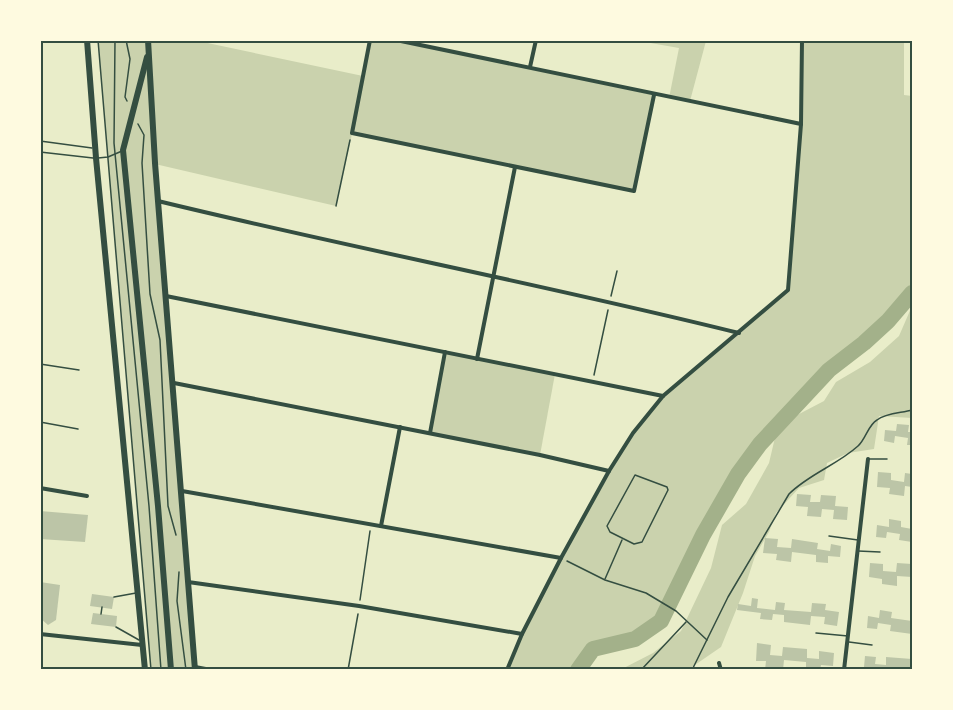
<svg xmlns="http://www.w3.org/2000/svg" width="953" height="710" viewBox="0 0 953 710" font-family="Ubuntu,sans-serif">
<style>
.green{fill:#cad2ad}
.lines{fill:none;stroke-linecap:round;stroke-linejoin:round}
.river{stroke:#a3b18a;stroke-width:16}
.building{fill:#bcc5a7}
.path{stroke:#344e41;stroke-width:1.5}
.service{stroke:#344e41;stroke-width:1.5}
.minor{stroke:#344e41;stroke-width:4}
.primary{stroke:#344e41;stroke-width:6}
.neatline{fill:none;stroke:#344e41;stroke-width:2}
</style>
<rect width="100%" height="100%" fill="#e9edc9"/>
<!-- green -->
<g class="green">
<polygon points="98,41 198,41 363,76 370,41 396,41 654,95 634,191 352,134 336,206 155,164 195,669 151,669"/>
<polygon points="639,41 706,41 690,101 669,98 679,48"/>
<polygon points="802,41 904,41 904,95 912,96 912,293 888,321 864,343 829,370 760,444 738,474 703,535 661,621 635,639 593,649 578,669 507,670 522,634 561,558 633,433 663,396 788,290 801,124"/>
<polygon points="912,306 912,418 879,416 874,449 848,453 827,463 824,480 799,488 776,513 769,532 755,556 743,593 721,647 689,669 620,670 653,653 681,631 711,568 722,525 746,504 769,463 778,425 824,401 836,382 870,362 899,336"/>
<polygon points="445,352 555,374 540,455 430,433"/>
</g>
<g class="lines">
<!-- river -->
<polyline class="river" points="578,670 593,649 635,639 661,621 703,535 738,474 760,444 829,370 864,343 888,321 912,293"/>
</g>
<!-- building -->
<g class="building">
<polygon points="897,424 909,425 908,432 912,432 912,445 907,445 908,438 895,436 894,443 884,441 885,430 896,431"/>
<polygon points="878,472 891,473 891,480 904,482 905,473 912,474 912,487 905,486 904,496 889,494 890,488 877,487"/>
<polygon points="797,494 811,495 810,502 820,502 821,495 836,496 835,506 848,507 847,520 833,519 834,510 822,509 821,517 807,516 808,507 796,506"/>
<polygon points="40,511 88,515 85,542 40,539"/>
<polygon points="889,519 901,521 901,527 912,529 912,542 899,540 900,534 887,532 886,538 876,537 877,525 889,527"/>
<polygon points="765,538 778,539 777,547 791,548 792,539 818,543 817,549 830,551 831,544 841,546 840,557 828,556 828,563 816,562 816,555 792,552 791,562 776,560 777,554 763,553"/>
<polygon points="870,563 883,564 883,571 896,572 897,563 912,564 912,577 897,576 897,586 882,584 882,579 869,577"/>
<polygon points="40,582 60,585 56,620 48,625 40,618"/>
<polygon points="92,594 114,597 112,609 90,606"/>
<polygon points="752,598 758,599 757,608 775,610 776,602 785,603 784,610 811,612 812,603 826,604 825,610 839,612 837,626 824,624 825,617 811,616 810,625 784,622 784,615 773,614 772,620 760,619 761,613 737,610 738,604 751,606"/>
<polygon points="880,610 892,612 891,618 912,621 912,634 890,631 891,625 878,623 877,629 867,628 868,616 879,618"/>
<polygon points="93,613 117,616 116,627 91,624"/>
<polygon points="757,643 771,645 770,655 782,656 783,647 807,649 807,658 819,659 819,651 834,653 833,666 821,665 820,670 806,670 806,662 784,660 783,670 765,670 766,661 756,661"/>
<polygon points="865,656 876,657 875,664 886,665 886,657 912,659 912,670 876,670 864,667"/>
</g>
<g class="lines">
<!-- path -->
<g class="path">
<polyline points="126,40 130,59 125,97 127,101"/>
<polyline points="138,124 144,135 142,163 150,294 160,340 168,506 176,535"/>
<polyline points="336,206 350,140"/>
<polyline points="611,296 617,271"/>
<polyline points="594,375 608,310"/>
<polygon points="635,475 667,487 668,490 642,542 634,544 610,532 607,526"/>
<polyline points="567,561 605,580 646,593 676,611 707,640"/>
<polyline points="179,572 177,601 186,670"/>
<polyline points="605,579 622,540"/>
<polyline points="360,600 370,531"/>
<polyline points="348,670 358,614"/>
<polyline points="641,670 686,622"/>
<path d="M692 670 728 597 789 494C809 474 837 465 858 446 866 439 868 425 877 420 886 413 902 413 912 410"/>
</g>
<!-- service -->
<g class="service">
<polyline points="98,40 151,670"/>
<polyline points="115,40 114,143 149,506 161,670"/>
<polyline points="40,141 92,148"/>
<polyline points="40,152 93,158"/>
<polyline points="98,158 108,157 122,151"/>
<polyline points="40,364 79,370"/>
<polyline points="40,422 78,429"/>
<polyline points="868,459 887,459"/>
<polyline points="829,536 858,540"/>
<polyline points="858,551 880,552"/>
<polyline points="114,597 136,593"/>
<polyline points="101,614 102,607"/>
<polyline points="116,627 139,640"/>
<polyline points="816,633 848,636"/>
<polyline points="849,642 872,645"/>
</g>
<!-- minor -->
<g class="minor">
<polyline points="370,40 352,133 634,191 654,95"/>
<polyline points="396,40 801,124"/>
<polyline points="530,67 536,40"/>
<path d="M158 201C351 248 546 285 739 333"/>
<polyline points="166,296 663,396"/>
<polyline points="477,359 515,167"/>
<polyline points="174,383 540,455 609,471"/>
<polyline points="430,433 445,352"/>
<polyline points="40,488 87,496"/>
<polyline points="182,491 561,558"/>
<polyline points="381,526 400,427"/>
<polyline points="188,582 359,606 522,634"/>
<polyline points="40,634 142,645"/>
<polyline points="719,663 721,670"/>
<polyline points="195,667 211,670"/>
<polyline points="507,670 522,634 561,558 609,471 633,433 663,396 788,290 801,124 802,40"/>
<polyline points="844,670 868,459"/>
</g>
<!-- primary -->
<g class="primary">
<polyline points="87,40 96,158 145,670"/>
<polyline points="148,40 155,163 195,670"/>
<polyline points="147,57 123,150 158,506 171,670"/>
</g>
</g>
<!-- border -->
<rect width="953" height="710" fill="none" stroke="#fefae0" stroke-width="84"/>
<rect x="42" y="42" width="869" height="626" class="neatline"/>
</svg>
